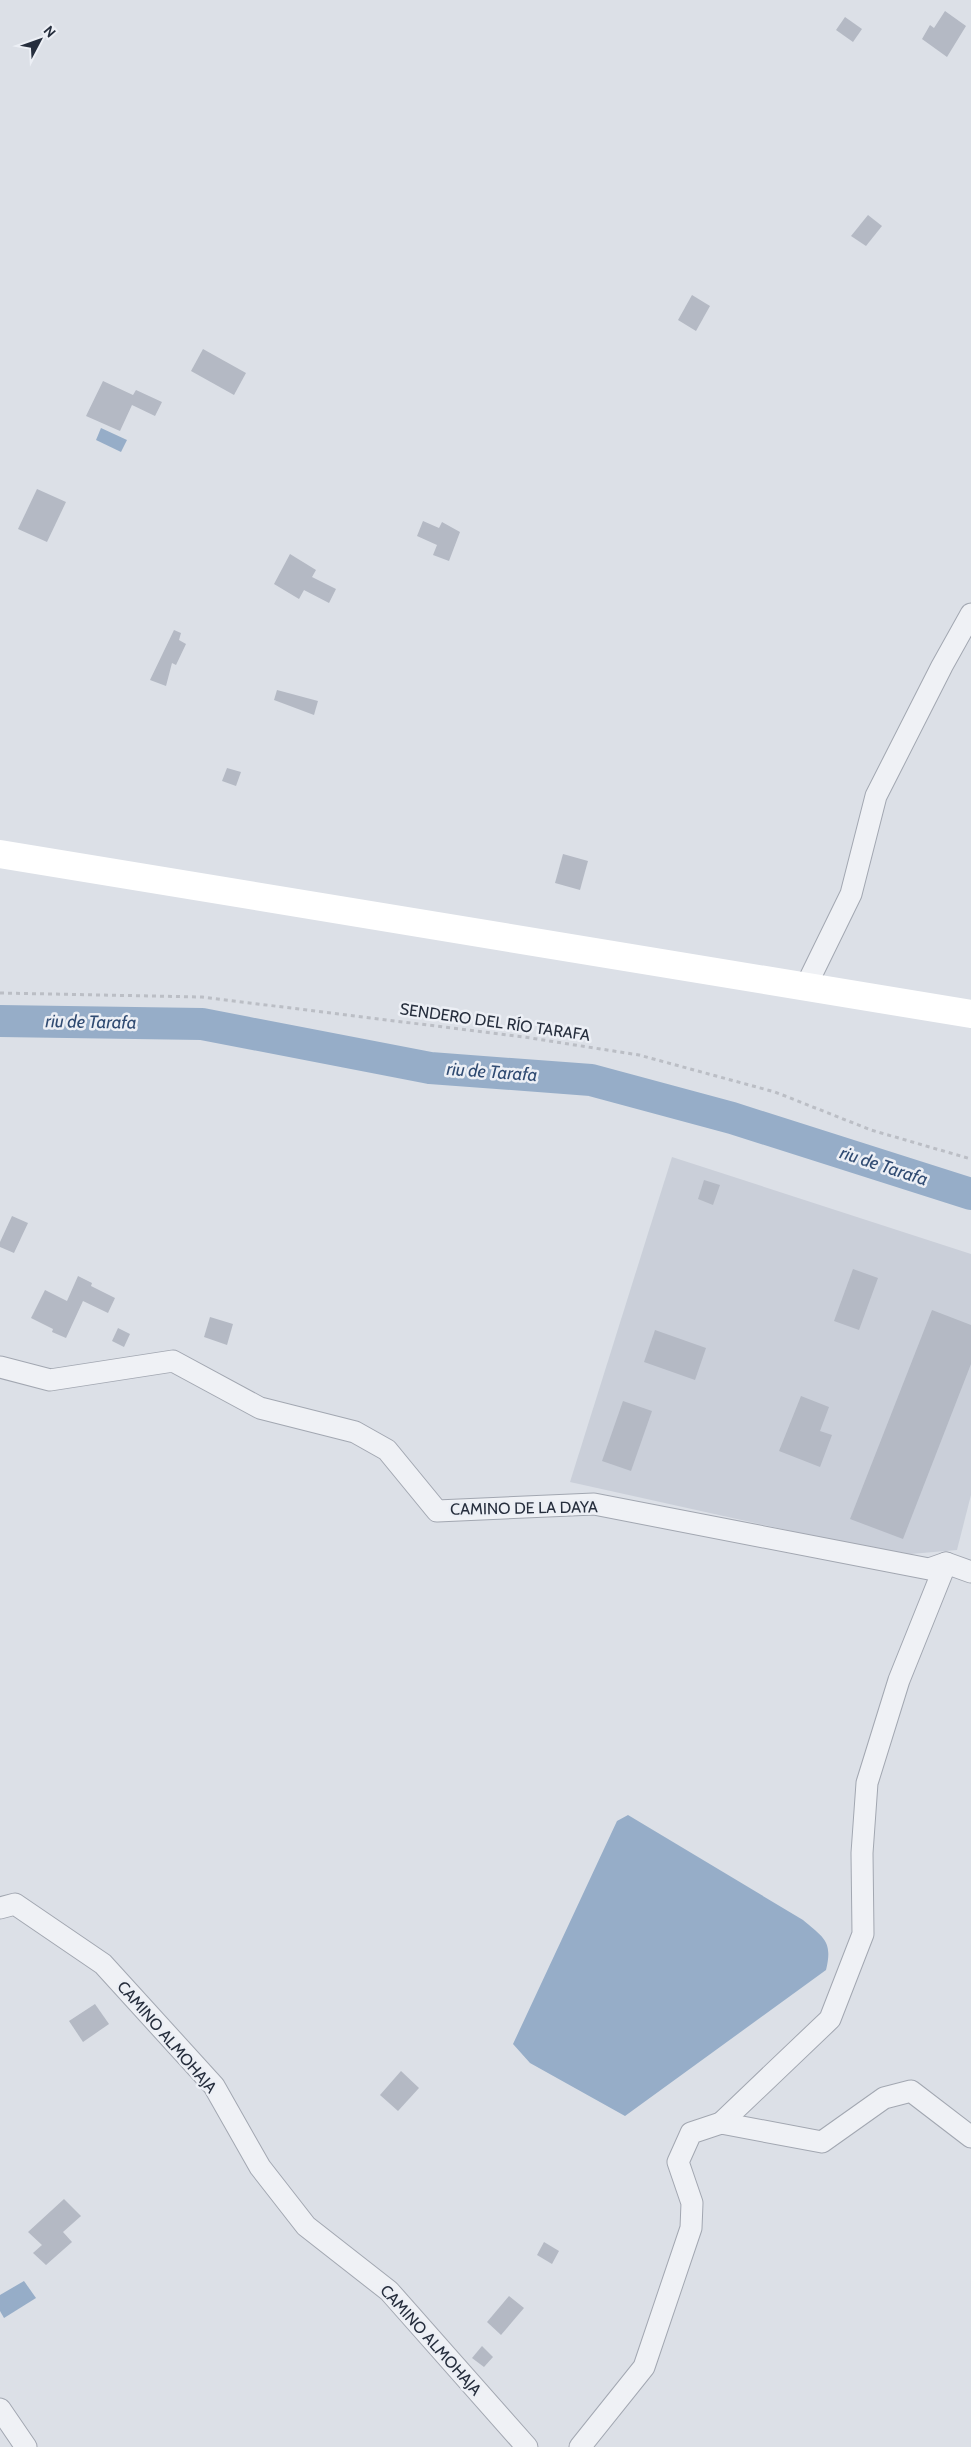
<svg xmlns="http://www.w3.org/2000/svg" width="971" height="2447" viewBox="0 0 971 2447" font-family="Cabin,sans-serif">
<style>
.built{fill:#cacfd9}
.water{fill:#96adc8}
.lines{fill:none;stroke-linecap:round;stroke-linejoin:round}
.river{stroke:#96adc8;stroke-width:32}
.building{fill:#b4b9c4}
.street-casing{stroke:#a2a7b1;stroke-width:23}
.path{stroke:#bbbec5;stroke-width:3;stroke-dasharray:4 4;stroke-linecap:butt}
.street{stroke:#eff1f5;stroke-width:21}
.secondary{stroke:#fff;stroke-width:28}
.labels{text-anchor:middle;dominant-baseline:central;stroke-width:5;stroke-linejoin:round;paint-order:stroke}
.street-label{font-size:16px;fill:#262e3d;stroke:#eceff5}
.water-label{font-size:18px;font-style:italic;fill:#304b72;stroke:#eceff5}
</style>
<rect width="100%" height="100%" fill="#dce0e7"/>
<!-- built -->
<polygon class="built" points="672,1157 971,1254 971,1495 957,1550 899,1555 570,1482"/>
<!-- water -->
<g class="water">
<polygon points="101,428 127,440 121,452 96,440"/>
<path d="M628 1815 803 1920C824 1938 833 1941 826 1970L625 2116 530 2063 513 2044 617 1821Z"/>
<polygon points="24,2281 36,2298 4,2318 0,2311 0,2295"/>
</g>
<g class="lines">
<!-- river -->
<polyline class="river" points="0,1021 202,1024 430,1068 591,1080 732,1118 971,1194"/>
</g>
<!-- building -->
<g class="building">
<polygon points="945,11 966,26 947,57 922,39 930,25 934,28"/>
<polygon points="845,17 862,29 853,42 836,30"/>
<polygon points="868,215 882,226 866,246 851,236"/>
<polygon points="692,295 710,306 696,331 678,320"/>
<polygon points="203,349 246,373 234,395 191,371"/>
<polygon points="103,381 133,395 136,390 162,402 155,416 132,405 120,431 86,416"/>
<polygon points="37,489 66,502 47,542 18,529"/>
<polygon points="423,521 439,528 442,522 460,532 449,561 433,555 437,545 417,536"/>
<polygon points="290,554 316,570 312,577 336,589 329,603 304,590 299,599 274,584"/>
<polygon points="174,630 181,633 179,640 186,644 176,665 172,663 166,686 150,680"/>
<polygon points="277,690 318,701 314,715 274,700"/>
<polygon points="227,768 241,772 236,786 222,781"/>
<polygon points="563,854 588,861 580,890 555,883"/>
<polygon points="704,1180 720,1185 713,1205 698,1199"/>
<polygon points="12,1216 28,1223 14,1253 0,1247 0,1242"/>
<polygon points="853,1269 878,1278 859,1330 834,1321"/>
<polygon points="78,1276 92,1283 91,1286 115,1298 108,1313 83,1301 66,1338 52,1332 53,1329 31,1318 45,1290 67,1301"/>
<polygon points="932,1310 971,1325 971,1364 903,1539 850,1519"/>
<polygon points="210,1317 233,1324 227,1345 204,1337"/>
<polygon points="118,1328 130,1334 124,1347 112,1341"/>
<polygon points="655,1330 706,1348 695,1380 644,1362"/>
<polygon points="801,1396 829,1407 820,1431 832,1435 820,1467 779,1451"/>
<polygon points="623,1401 652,1411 631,1471 602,1461"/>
<polygon points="95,2004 109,2024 83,2042 69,2021"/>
<polygon points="401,2071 419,2088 398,2111 380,2095"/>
<polygon points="64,2199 81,2216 63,2232 72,2242 46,2265 33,2253 42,2245 28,2232"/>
<polygon points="544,2242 559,2251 552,2264 537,2255"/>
<polygon points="509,2296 524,2308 501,2335 487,2322"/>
<polygon points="482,2346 493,2357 484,2367 472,2358"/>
</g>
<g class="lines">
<!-- street casing -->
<g class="street-casing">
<g id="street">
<polyline points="806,986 851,894 876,796 942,666 971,614"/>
<polyline points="0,1367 50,1380 173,1361 260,1408 355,1432 387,1450 437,1511 594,1504 929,1569 946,1563 971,1572"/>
<polyline points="0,1908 15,1904 103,1964 214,2086 260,2167 306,2226 389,2291 527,2447"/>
<polyline points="721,2123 830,2019 863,1934 862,1853 867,1783 899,1680 946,1563"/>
<polyline points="0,2409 26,2447"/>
<polyline points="580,2447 644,2367 691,2228 692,2203 678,2162 691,2133 721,2123 822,2142 884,2098 911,2091 971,2137"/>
</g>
</g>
<!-- path -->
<polyline class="path" points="0,993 202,997 524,1037 639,1055 775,1092 871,1130 971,1159"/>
<!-- street -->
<use href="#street" class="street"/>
<!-- secondary -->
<polyline class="secondary" points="0,854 971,1014"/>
</g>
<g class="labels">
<!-- street labels -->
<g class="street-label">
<text transform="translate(495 1022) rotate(8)">SENDERO DEL RÍO TARAFA</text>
<text transform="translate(524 1508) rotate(-1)">CAMINO DE LA DAYA</text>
<text transform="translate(167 2037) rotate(49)">CAMINO ALMOHAJA</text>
<text transform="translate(431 2340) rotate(48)">CAMINO ALMOHAJA</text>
</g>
<!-- water labels -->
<g class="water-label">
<text transform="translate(91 1022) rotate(1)">riu de Tarafa</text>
<text transform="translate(492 1072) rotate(4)">riu de Tarafa</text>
<text transform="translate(884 1166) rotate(18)">riu de Tarafa</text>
</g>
</g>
<!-- north arrow -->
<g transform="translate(40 40) rotate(49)" stroke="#eceff5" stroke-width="4" paint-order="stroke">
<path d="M0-4L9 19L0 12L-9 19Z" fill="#262e3d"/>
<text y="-8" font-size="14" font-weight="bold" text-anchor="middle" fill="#262e3d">N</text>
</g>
</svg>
